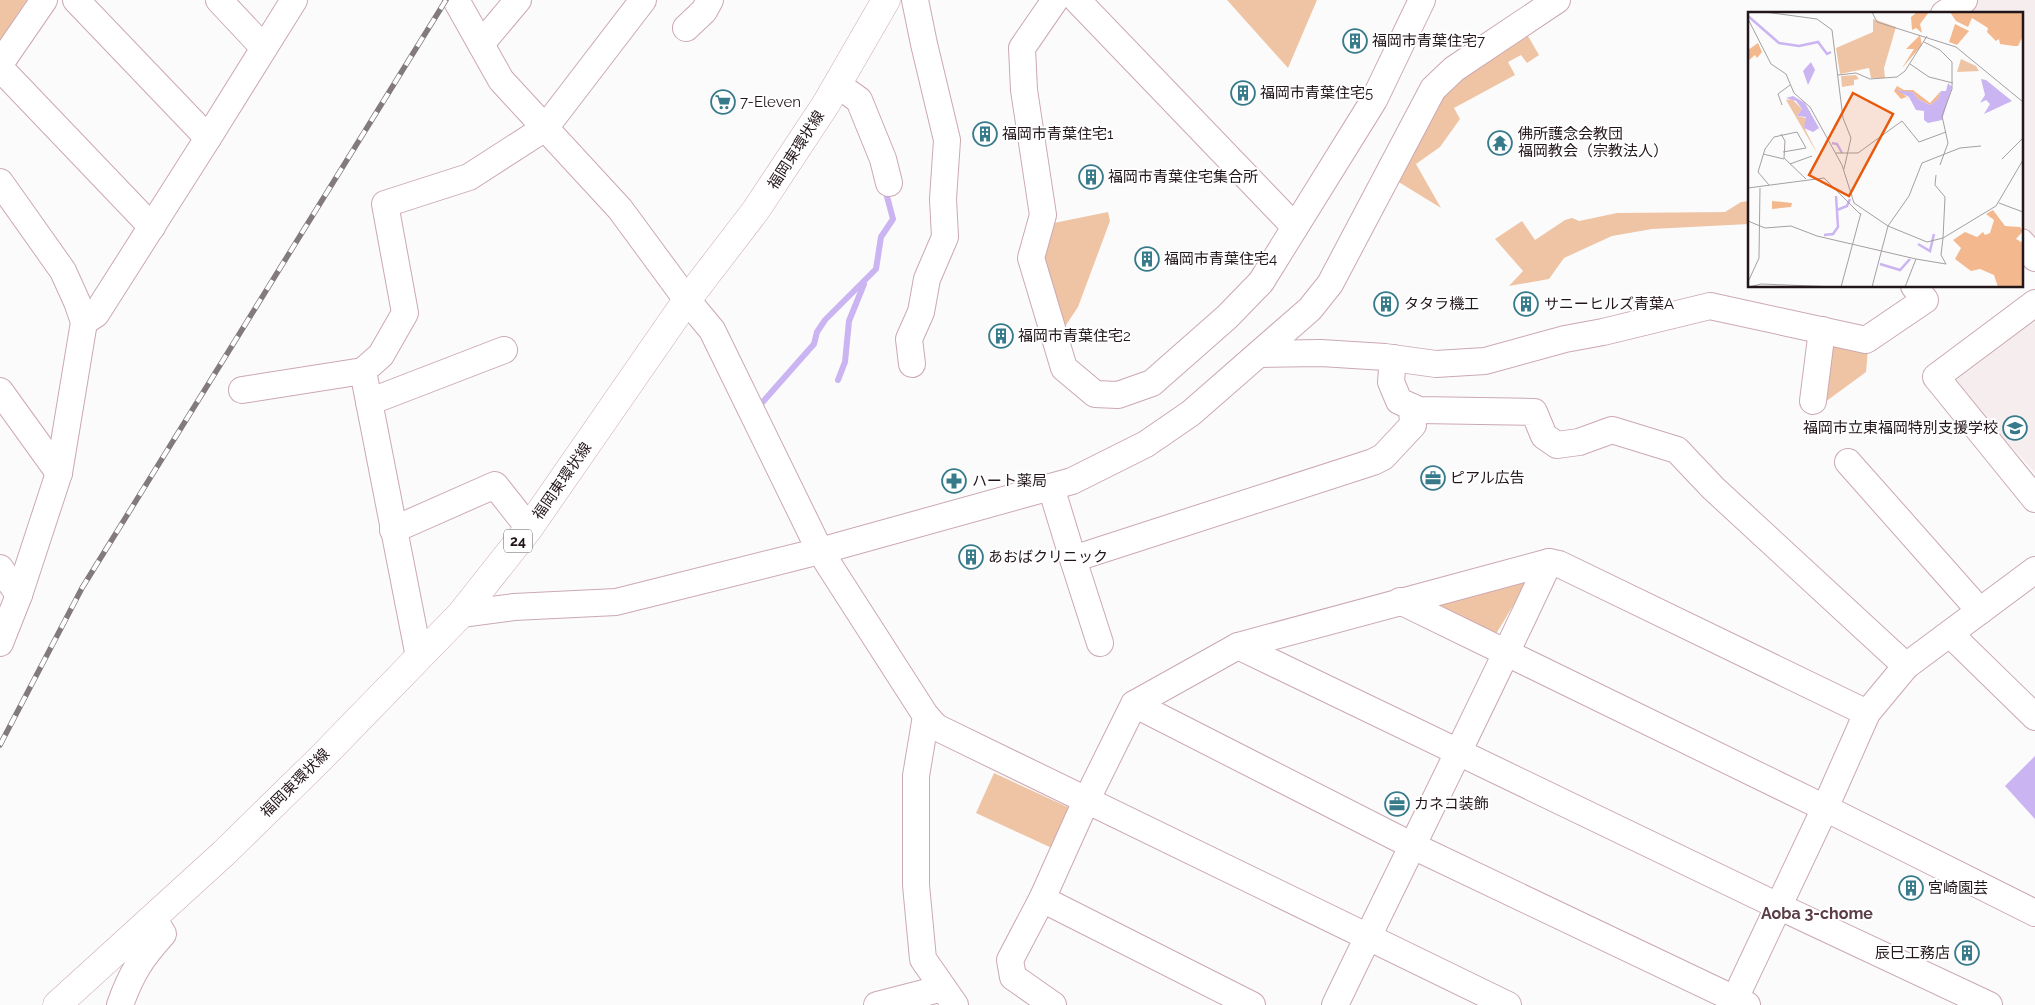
<svg xmlns="http://www.w3.org/2000/svg" width="2035" height="1005" viewBox="0 0 2035 1005" font-family="Raleway,'Noto Sans JP',sans-serif">
<style>
.built{fill:#f6edef}
.green{fill:#efc4a5}
.water{fill:#cab4f2}
.lines{fill:none;stroke-linecap:round;stroke-linejoin:round}
.stream{stroke:#cab4f2;stroke-width:6}
.minor-casing{stroke:#cca8b2;stroke-width:28}
.major-casing{stroke:#cca8b2;stroke-width:29}
.minor{stroke:#fff;stroke-width:26}
.major{stroke:#fff;stroke-width:28}
.rail-casing{stroke:#827a7d;stroke-width:5.5}
.rail{stroke:#fff;stroke-width:4;stroke-dasharray:11;stroke-linecap:butt}
.labels{text-anchor:middle;dominant-baseline:central;stroke-width:4;stroke-linejoin:round;paint-order:stroke}
.shield{fill:#fff;stroke:#655c5f;stroke-width:1}
.shield-label{font-size:14px;font-weight:bold;fill:#23161a}
.poi-label{font-size:15px;fill:#23161a;stroke:#fff;text-anchor:start}
.street-label{font-size:15px;fill:#23161a;stroke:#fff}
.neighbourhood-label{font-size:16px;font-weight:bold;fill:#5b3d46;stroke:#fff}
.inset-river{fill:none;stroke:#cab4f2;stroke-width:2.5}
.inset-road{fill:none;stroke:#a59fa1;stroke-width:1}
.view{fill:#e8590c;fill-opacity:0.15;stroke:#e8590c;stroke-width:2.5}
.inset-edge{fill:none;stroke:#23161a;stroke-width:2.5}
</style>
<rect width="100%" height="100%" fill="#fbfbfb"/>
<!-- built -->
<g class="built">
<polygon points="1973,0 2035,0 2035,242 2021,226 2021,14 1955,14"/>
<polygon points="2035,311 2035,473 1955,383 1956,374"/>
</g>
<!-- green -->
<g class="green">
<polygon points="0,0 27,0 0,41"/>
<polygon points="1227,0 1317,0 1288,68"/>
<path d="M1528 36 1539 55 1527 63 1521 55 1508 62 1515 75 1454 108 1460 119 1440 147 1416 164 1441 208 1397 181C1410 156 1426 118 1444 97 1467 72 1500 55 1528 36Z"/>
<polygon points="1749,201 1749,224 1652,229 1612,236 1564,258 1549,279 1509,286 1523,271 1495,239 1522,221 1535,240 1565,220 1572,218 1579,221 1617,213 1725,212 1741,202"/>
<polygon points="1108,212 1110,221 1078,307 1062,331 1039,258 1044,225"/>
<polygon points="1840,341 1868,349 1866,372 1821,405 1832,347"/>
<polygon points="1528,581 1493,639 1430,604"/>
<polygon points="994,773 1072,809 1054,849 976,813"/>
</g>
<!-- water -->
<polygon class="water" points="2035,756 2035,819 2005,786"/>
<g class="lines">
<!-- stream -->
<g class="stream">
<polyline points="838,380 845,362 849,321 864,284"/>
<polyline points="760,405 814,344 817,332 825,320 876,269 881,237 893,219 885,189"/>
</g>
<!-- minor casing -->
<g class="minor-casing">
<g id="minor">
<polyline points="76,0 208,138"/>
<polyline points="219,0 263,47"/>
<polyline points="456,0 501,80 620,209 687,300 712,330 820,551 926,716 936,727 1508,1005"/>
<polyline points="1055,0 1022,48 1024,90 1043,215 1031,258 1064,368 1095,394 1118,395 1152,383 1227,317 1261,282 1374,100 1422,0"/>
<polyline points="1077,0 1295,227"/>
<polyline points="1944,14 1964,0"/>
<polyline points="686,28 704,11 710,0"/>
<polyline points="481,44 518,0"/>
<polyline points="0,64 44,0"/>
<polyline points="0,68 152,227"/>
<polyline points="838,85 859,100 883,159 889,183"/>
<polyline points="0,182 63,271 77,302 84,322 59,473 19,595 0,643"/>
<polyline points="2021,242 2035,258"/>
<polyline points="2035,303 1936,377 2035,499"/>
<polyline points="84,322 96,314 208,138 294,0"/>
<polyline points="1259,354 1321,353 1385,357 1436,364 1485,361 1565,339 1603,332 1710,306 1866,340 1925,300 1914,286"/>
<polyline points="1393,358 1391,382 1399,401 1419,410 1534,412 1544,436 1557,445 1579,442 1612,430 1677,450 1713,488 1906,666"/>
<polyline points="912,364 909,339 921,312 927,279 945,237 943,199 947,140 924,44 915,0"/>
<polyline points="242,390 363,371"/>
<polyline points="0,391 59,473"/>
<polyline points="1813,401 1822,330"/>
<polyline points="369,402 504,350"/>
<polyline points="1848,462 1980,611"/>
<polyline points="1051,487 1073,559 1373,462 1383,457 1413,425 1412,407"/>
<polyline points="393,530 495,485 529,528"/>
<polyline points="1073,559 1100,643"/>
<polyline points="0,568 19,595"/>
<polyline points="1400,601 1825,808 2035,913"/>
<polyline points="461,614 514,607 616,602 820,551 1072,481 1146,444 1191,413 1310,309 1330,284 1433,89 1454,69 1557,0"/>
<polyline points="1950,634 2035,717"/>
<polyline points="1238,646 1778,906 1989,1005"/>
<polyline points="419,657 363,371 381,355 405,313 385,204 469,177 545,128 643,0"/>
<polyline points="1134,704 1411,845 1747,1005"/>
<polyline points="926,716 916,776 916,885 923,959 955,1005"/>
<polyline points="1042,899 1252,1005"/>
<path d="M120 1005C131 974 141 958 163 934L153 918"/>
<polyline points="877,1005 943,988"/>
<polyline points="1053,1005 1013,977 1010,960 1042,899 1086,801 1134,704 1238,646 1549,562 1559,564 1867,713"/>
<path d="M1335 1005C1406 857 1480 711 1549 562"/>
<polyline points="1732,1005 1825,808 1867,713 1906,666 2035,570"/>
</g>
</g>
<!-- major casing -->
<g class="major-casing">
<polyline id="major" points="57,1005 224,853 321,758 461,614 529,528 687,300 756,210 826,104 886,0"/>
</g>
<!-- minor -->
<use href="#minor" class="minor"/>
<!-- major -->
<use href="#major" class="major"/>
<!-- rail casing -->
<g class="rail-casing">
<polyline id="rail" points="0,745 82,588 446,0"/>
</g>
<!-- rail -->
<use href="#rail" class="rail"/>
</g>
<!-- icons -->
<defs>
<g id="building-ring" transform="scale(1.25)"><circle r="9.5" fill="#fff" stroke="#377b8a" stroke-width="1.5"/><path d="M-4-6H4V6H1V3H-1V6H-4ZM-2.5-4.3h1.7v1.8h-1.7ZM.8-4.3h1.7v1.8H.8ZM-2.5-1h1.7V.8h-1.7ZM.8-1h1.7V.8H.8Z" fill="#377b8a"/></g>
<g id="supermarket-ring" transform="scale(1.25)"><circle r="9.5" fill="#fff" stroke="#377b8a" stroke-width="1.5"/><path d="M-6-5.5h2.5l.6 2H6L4.5 2H-2.5L-4.4-4H-6ZM-1.5 3.2a1.3 1.3 0 1 0 .1 0ZM3 3.2a1.3 1.3 0 1 0 .1 0Z" fill="#377b8a"/></g>
<g id="temple-ring" transform="scale(1.25)"><circle r="9.5" fill="#fff" stroke="#377b8a" stroke-width="1.5"/><path d="M0-6L5-2H3V0L6.5 2.5H4V6H1.5V3h-3V6H-4V2.5H-6.5L-3 0V-2H-5Z" fill="#377b8a"/></g>
<g id="school-ring" transform="scale(1.25)"><circle r="9.5" fill="#fff" stroke="#377b8a" stroke-width="1.5"/><path d="M0-5L7-2L0 1L-7-2ZM-4 1L0 2.5L4 1V4Q0 6-4 4Z" fill="#377b8a"/></g>
<g id="office-ring" transform="scale(1.25)"><circle r="9.5" fill="#fff" stroke="#377b8a" stroke-width="1.5"/><path d="M-6-3h4V-5.5h4V-3h4V5H-6ZM-1-4.5V-3h2v-1.5ZM-6 0V1H6V0Z" fill="#377b8a"/></g>
<g id="pharmacy-ring" transform="scale(1.25)"><circle r="9.5" fill="#fff" stroke="#377b8a" stroke-width="1.5"/><path d="M-2-6h4v4h4v4h-4v4h-4v-4h-4v-4h4Z" fill="#377b8a"/></g>
</defs>
<g fill-rule="evenodd">
<use href="#building-ring" x="1355" y="41"/>
<use href="#building-ring" x="1243" y="93"/>
<use href="#supermarket-ring" x="723" y="102"/>
<use href="#building-ring" x="985" y="134"/>
<use href="#temple-ring" x="1500" y="143"/>
<use href="#building-ring" x="1091" y="177"/>
<use href="#building-ring" x="1147" y="259"/>
<use href="#building-ring" x="1386" y="304"/>
<use href="#building-ring" x="1526" y="304"/>
<use href="#building-ring" x="1001" y="336"/>
<use href="#school-ring" x="2015" y="428"/>
<use href="#office-ring" x="1433" y="478"/>
<use href="#pharmacy-ring" x="954" y="481"/>
<use href="#building-ring" x="971" y="557"/>
<use href="#office-ring" x="1397" y="804"/>
<use href="#building-ring" x="1911" y="888"/>
<use href="#building-ring" x="1967" y="953"/>
</g>
<g class="labels">
<!-- shield labels -->
<rect class="shield" x="504" y="529.5" width="28" height="23" rx="4"/>
<g class="shield-label">
<text x="518" y="541">24</text>
</g>
<!-- poi labels -->
<g class="poi-label">
<text x="1372" y="41">福岡市青葉住宅7</text>
<text x="1260" y="93">福岡市青葉住宅5</text>
<text x="740" y="102">7-Eleven</text>
<text x="1002" y="134">福岡市青葉住宅1</text>
<text x="1518" y="134">佛所護念会教団<tspan x="1518" dy="17">福岡教会（宗教法人）</tspan></text>
<text x="1108" y="177">福岡市青葉住宅集合所</text>
<text x="1164" y="259">福岡市青葉住宅4</text>
<text x="1404" y="304">タタラ機工</text>
<text x="1544" y="304">サニーヒルズ青葉A</text>
<text x="1018" y="336">福岡市青葉住宅2</text>
<text x="1998" y="428" text-anchor="end">福岡市立東福岡特別支援学校</text>
<text x="1450" y="478">ピアル広告</text>
<text x="972" y="481">ハート薬局</text>
<text x="988" y="557">あおばクリニック</text>
<text x="1414" y="804">カネコ装飾</text>
<text x="1928" y="888">宮崎園芸</text>
<text x="1950" y="953" text-anchor="end">辰巳工務店</text>
</g>
<!-- street labels -->
<g class="street-label">
<text transform="translate(796 150) rotate(-57)">福岡東環状線</text>
<text transform="translate(562 481) rotate(-55)">福岡東環状線</text>
<text transform="translate(295 783) rotate(-45)">福岡東環状線</text>
</g>
<!-- neighbourhood labels -->
<g class="neighbourhood-label">
<text x="1817" y="913">Aoba 3-chome</text>
</g>
</g>
<!-- overview -->
<g transform="translate(1748 12)">
<rect width="275" height="275" fill="#fbfbfb"/>
<path d="M125 7 148 15 136 56 137 66H123L121 56 92 62 88 36 125 20ZM213 47 228 54 231 59 209 60ZM108 63 111 67 106 68V73L94 75 93 64ZM44 87 54 97 49 104 58 106 57 117 70 143 38 88Z" fill="#efc4a5"/>
<path d="M169 0H181L172 12 174 21 168 16 164 18 163 5ZM275 0 274 26 270 34H266L252 32 251 27 248 29 239 20 240 16 224 6 220 15 208 9 202 0ZM207 12 221 19 209 33 201 30ZM172 23 174 33 154 56 166 37H158ZM10 31 14 40 9 46 7 43 0 49V38ZM149 74 156 78H165L182 91 193 79 190 87 182 93 170 87 165 80H155L150 77 163 89 158 85 153 87 146 79ZM24 189 44 191 43 195 24 197ZM245 198 257 214 272 215 275 219 268 227 275 231V275H250L246 263 232 257 223 259 207 247 213 236 205 228 217 220 229 225 235 220 237 223 242 221 246 208 238 202Z" fill="#f3b88d"/>
<path d="M63 50 67 58 60 73 55 59ZM233 67 238 68 264 89 236 102 242 92 238 88 232 91 237 83ZM200 71 204 75 194 108 180 111 176 108V99L168 98 161 85 148 78 165 80 170 87 182 93 190 87 193 79H198ZM45 84 57 91 71 116 65 120 56 116 58 105 49 104 54 97 48 89 38 86Z" fill="#cab4f2"/>
<path class="inset-river" d="M0 4 31 31 51 34 70 30 79 42 83 40M84 131 89 132 94 141M89 198 99 194 102 187M76 223 85 222 90 215 88 184M170 232 182 239 186 222M132 252 152 258 162 247"/>
<path class="inset-road" d="M17 0 69 7 84 18 95 106 103 126 96 157M124 0 129 10 208 35 275 90M0 7 23 52 38 62 46 81 62 95 94 153 106 191 140 214 124 275M176 30 192 38 204 50V77L194 104 200 131 192 153M162 52 181 65 205 71M90 63 108 61 122 67 149 65 157 59 179 24M34 93 30 82 42 73M33 122 37 129 36 146 58 167M88 141H110L154 109 171 130 198 120M15 142 36 147M254 147 275 126M42 152 64 144M188 163 187 173 197 185 195 226 179 230 140 214 161 184 174 151 212 136 233 134M21 173 10 160 17 137 26 125 49 120 58 136 35 140M0 176 76 166 112 202M251 191 275 200M0 209 17 216 43 214 69 224 168 247M0 270 11 246 12 176M1 275 13 272 89 275M93 275 113 201M157 275 168 247 198 252 193 243 195 226 248 194 275 148"/>
<path class="view" d="M105 81 145 102 101 184 61 163Z"/>
<rect width="275" height="275" class="inset-edge"/>
</g>
</svg>
